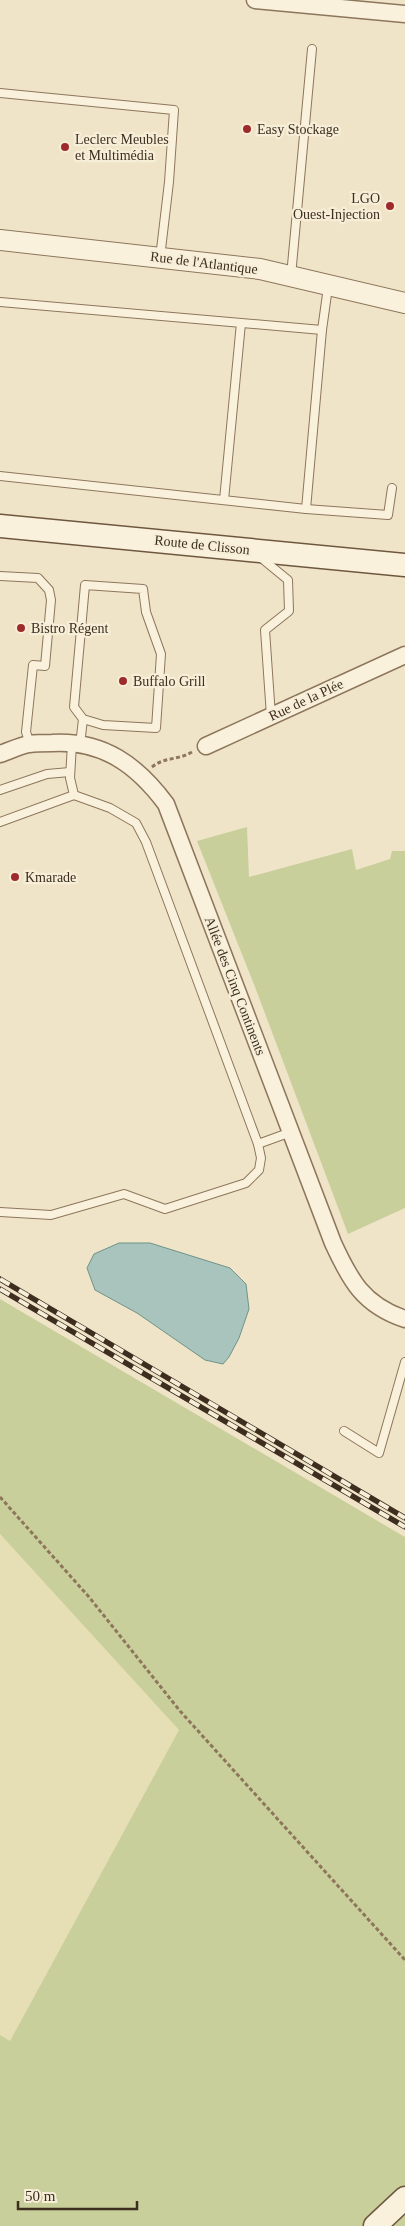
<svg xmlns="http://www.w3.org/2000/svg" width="405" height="2226" viewBox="0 0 405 2226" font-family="Georgia,serif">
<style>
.farmland{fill:#e6deb5}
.green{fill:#c9cf9b}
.water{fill:#a9c4bc;stroke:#6f938a}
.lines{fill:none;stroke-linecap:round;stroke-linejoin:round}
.service-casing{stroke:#8d765c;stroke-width:10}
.minor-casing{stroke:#8d765c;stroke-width:19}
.tertiary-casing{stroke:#8d765c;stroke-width:22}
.secondary-casing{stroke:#6f573f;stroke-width:25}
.path{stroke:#8d765c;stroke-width:3;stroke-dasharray:4 2.5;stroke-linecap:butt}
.service{stroke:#faf1dc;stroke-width:8}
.minor{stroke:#faf1dc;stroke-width:16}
.tertiary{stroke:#faf1dc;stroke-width:20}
.secondary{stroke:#faf1dc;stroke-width:22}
.rail-casing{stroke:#3d2e20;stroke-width:5.5}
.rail{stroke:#f7eed8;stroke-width:4;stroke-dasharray:11;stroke-linecap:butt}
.poi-dot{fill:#9e2a2b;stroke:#f7eed8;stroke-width:2}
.labels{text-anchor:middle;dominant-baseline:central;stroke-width:4.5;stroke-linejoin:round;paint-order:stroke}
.poi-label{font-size:14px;fill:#3d2e20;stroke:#f7eed8;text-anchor:start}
.street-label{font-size:14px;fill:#3d2e20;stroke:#f7eed8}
</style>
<rect width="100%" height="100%" fill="#f0e4c8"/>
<!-- farmland -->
<polygon class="farmland" points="0,1534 179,1730 10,2041 0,2035"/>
<!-- green -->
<g class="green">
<polygon points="247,827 249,877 352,849 356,870 390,859 392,851 405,851 405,1208 348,1234 255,987 197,841"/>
<polygon points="0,1299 405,1537 405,2226 0,2226 0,2035 10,2041 179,1730 0,1534"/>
</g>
<!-- water -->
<polygon class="water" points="119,1243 150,1243 230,1268 246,1284 249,1309 239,1338 229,1357 223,1364 205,1360 137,1313 95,1290 87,1268 94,1254"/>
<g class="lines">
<!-- service casing -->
<g class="service-casing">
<g id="service">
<polyline points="0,93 174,110 169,182 160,258"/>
<polyline points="291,276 312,49"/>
<polyline points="0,302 322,330 328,287"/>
<polyline points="0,476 306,509 388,515 392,488"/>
<polyline points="224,500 241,323"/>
<polyline points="306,509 322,330"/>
<polyline points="260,557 288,580 289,611 265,630 271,716"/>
<polyline points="0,576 38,578 49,590 51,600 45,666 33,665 26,732 30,744"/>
<polyline points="72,744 70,778 74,795 110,808 136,823 146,842 258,1144 291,1132"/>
<polyline points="80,745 83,719 74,707 85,585 143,589 146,612 161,654 156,728 103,725 83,719"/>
<polyline points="0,790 47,774 70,772"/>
<polyline points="0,822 74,795"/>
<polyline points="0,1212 51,1215 124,1194 165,1209 246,1183 259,1170 261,1158 258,1144"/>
<polyline points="344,1431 379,1453 405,1362"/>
</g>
</g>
<!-- minor casing -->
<g class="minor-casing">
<g id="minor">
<polyline points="255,0 405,14"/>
<polyline points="206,746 405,655"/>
<path d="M0 754C9 751 19 746 29 744 37 743 45 743 52 743 103 740 137 765 166 804L333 1243C350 1280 363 1305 405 1319"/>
</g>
</g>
<!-- tertiary casing -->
<g class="tertiary-casing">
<polyline id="tertiary" points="0,240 260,269 405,303"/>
</g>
<!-- secondary casing -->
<g class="secondary-casing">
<g id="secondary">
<polyline points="0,526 405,565"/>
<polyline points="375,2226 405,2198"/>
</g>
</g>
<!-- path -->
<g class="path">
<path d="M152 767C164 757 179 760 192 752"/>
<polyline points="0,1497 89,1597 180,1711 405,1960"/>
</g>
<!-- service -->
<use href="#service" class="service"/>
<!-- minor -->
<use href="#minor" class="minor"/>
<!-- tertiary -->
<use href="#tertiary" class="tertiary"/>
<!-- secondary -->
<use href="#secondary" class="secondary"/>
<!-- rail casing -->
<g class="rail-casing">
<g id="rail">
<polyline points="0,1279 405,1518"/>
<polyline points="0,1289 405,1527"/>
</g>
</g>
<!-- rail -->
<use href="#rail" class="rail"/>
</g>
<!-- markers -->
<g class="poi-dot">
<circle cx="247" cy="129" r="5"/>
<circle cx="65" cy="147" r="5"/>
<circle cx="390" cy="206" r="5"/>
<circle cx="21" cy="628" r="5"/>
<circle cx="123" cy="681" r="5"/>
<circle cx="15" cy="877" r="5"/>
</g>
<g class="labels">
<!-- poi labels -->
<g class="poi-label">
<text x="257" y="129">Easy Stockage</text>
<text x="75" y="139">Leclerc Meubles<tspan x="75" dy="16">et Multimédia</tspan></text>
<text x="380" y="198" text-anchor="end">LGO<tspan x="380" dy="16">Ouest-Injection</tspan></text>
<text x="31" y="628">Bistro Régent</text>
<text x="133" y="681">Buffalo Grill</text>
<text x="25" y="877">Kmarade</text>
</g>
<!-- street labels -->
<g class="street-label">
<text transform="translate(204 263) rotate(7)">Rue de l'Atlantique</text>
<text transform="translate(202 545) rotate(6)">Route de Clisson</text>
<text transform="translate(306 700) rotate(-25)">Rue de la Plée</text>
<text transform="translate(235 986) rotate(69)">Allée des Cinq Continents</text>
</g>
</g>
<!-- scale -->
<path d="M18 2201v8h119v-8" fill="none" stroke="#3d2e20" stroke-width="2.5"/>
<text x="25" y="2201" font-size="15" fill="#3d2e20" stroke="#f7eed8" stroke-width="4" paint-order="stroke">50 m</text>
</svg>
